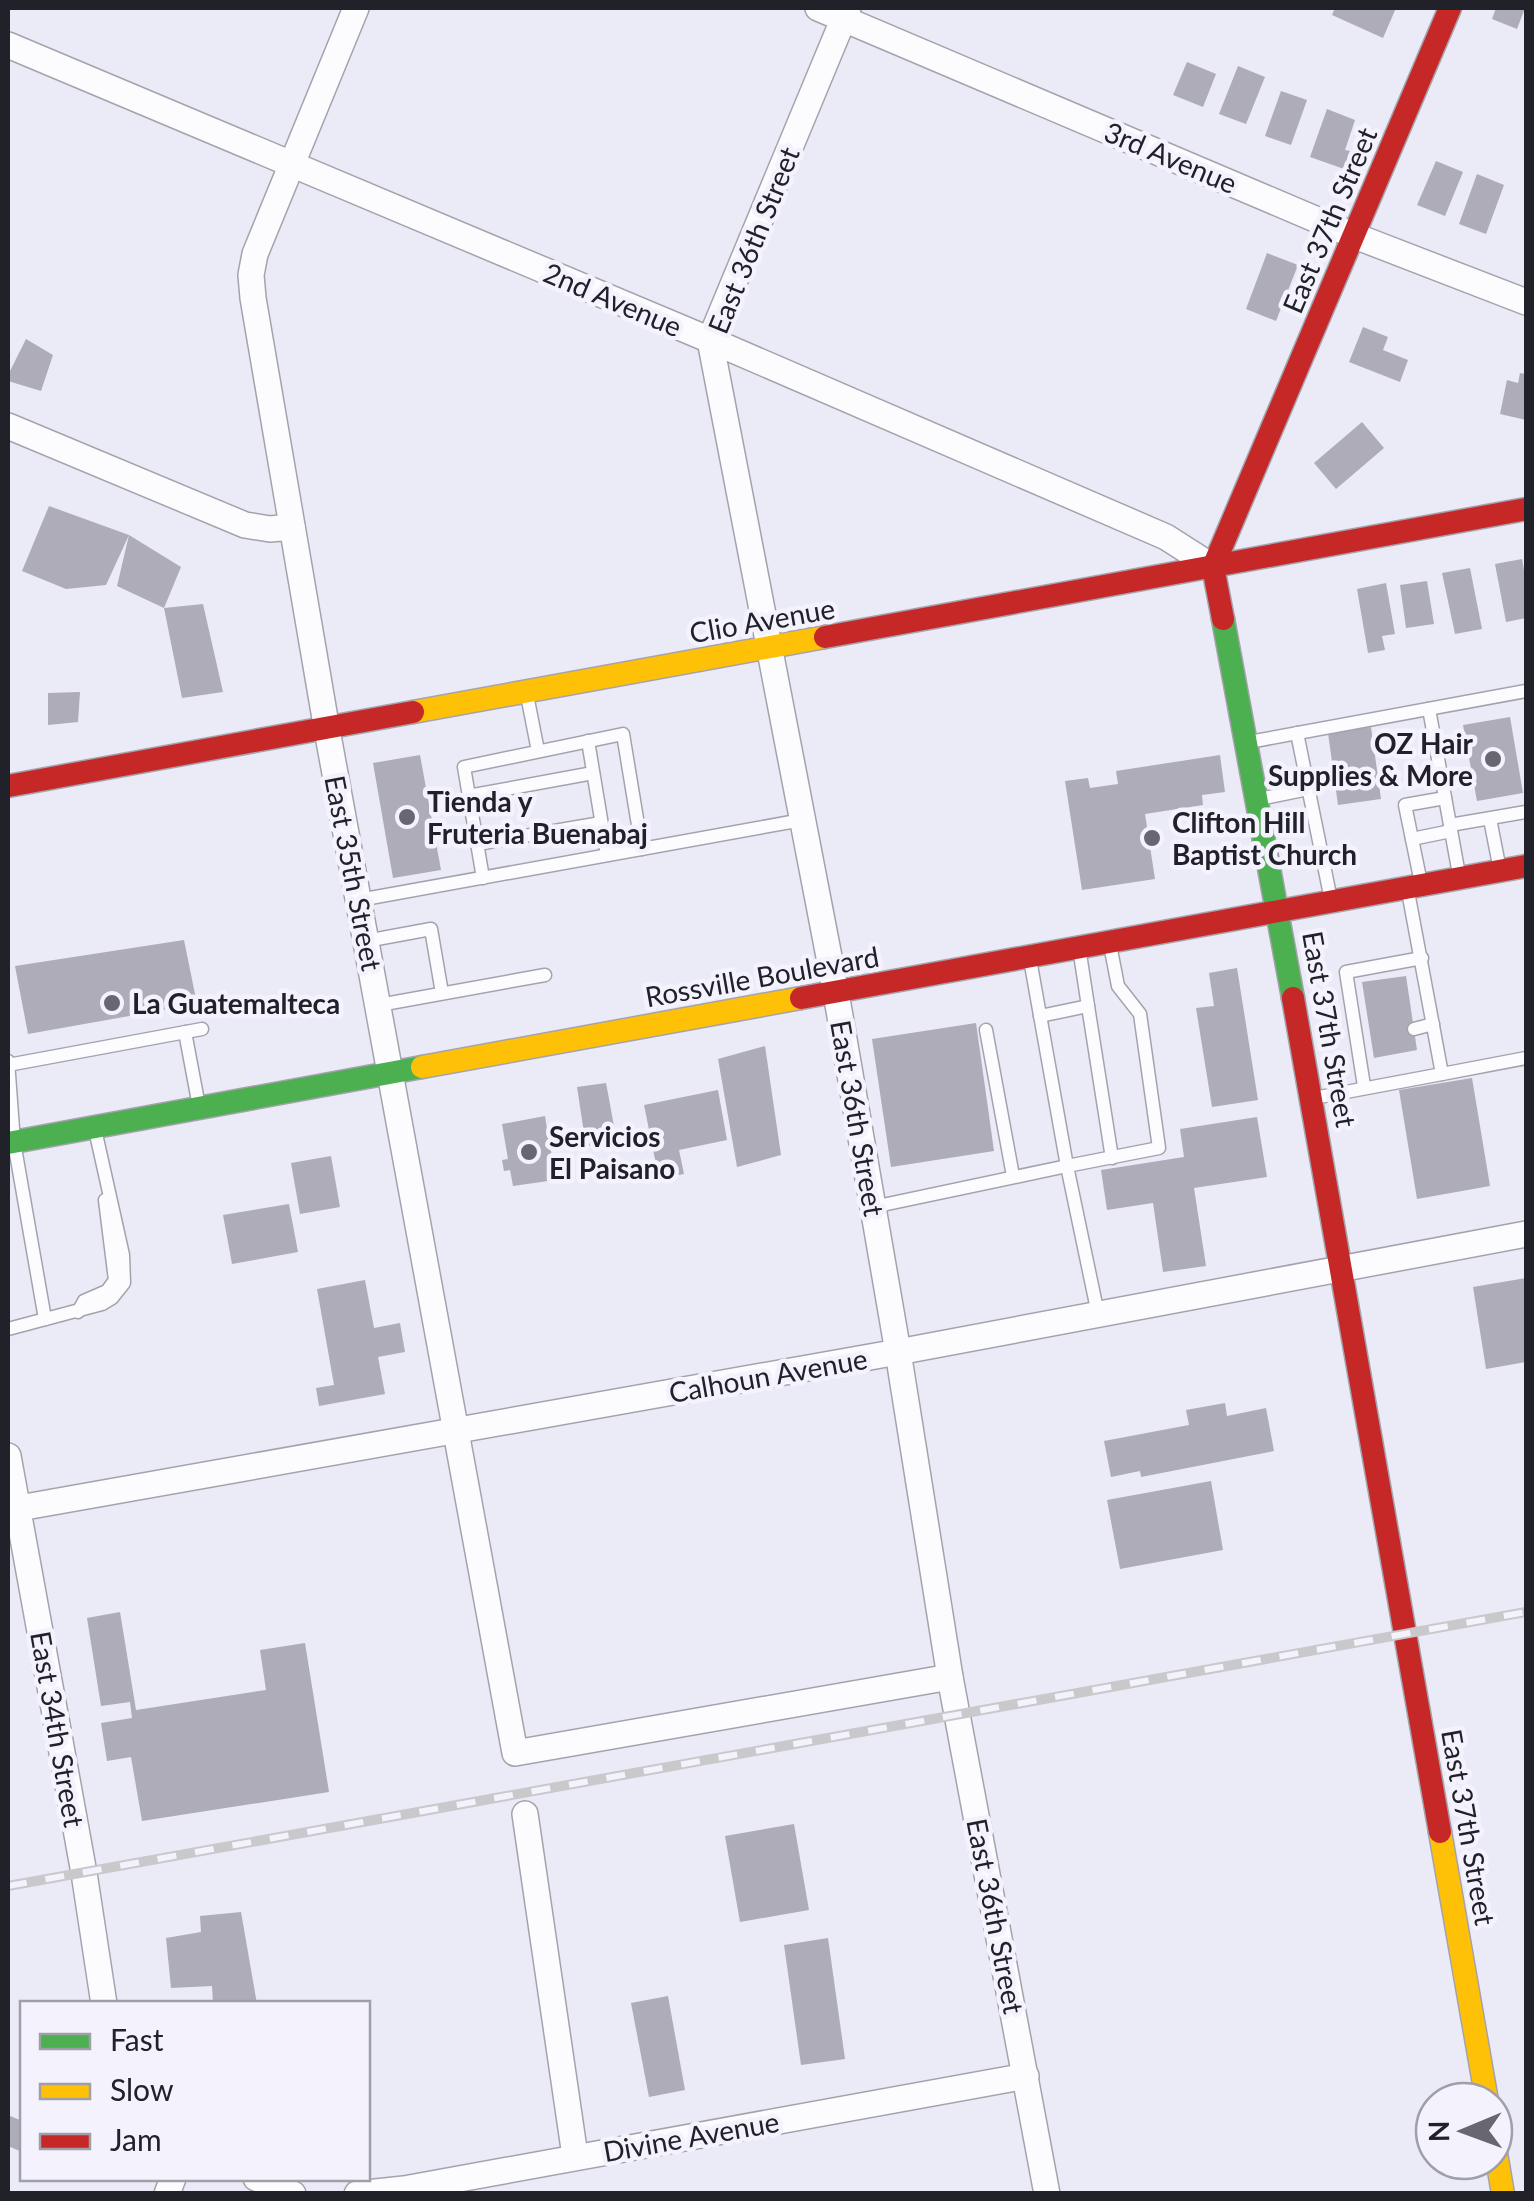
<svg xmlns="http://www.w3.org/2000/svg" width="1534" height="2201" viewBox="0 0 1534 2201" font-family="Lato,sans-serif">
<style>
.building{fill:#adacb8}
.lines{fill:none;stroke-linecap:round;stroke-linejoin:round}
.lane-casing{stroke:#a4a3ad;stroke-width:15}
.street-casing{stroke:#a4a3ad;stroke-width:28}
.fast-casing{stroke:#a4a3ad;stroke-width:25}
.slow-casing{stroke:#a4a3ad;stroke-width:25}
.jam-casing{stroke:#a4a3ad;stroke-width:25}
.lane{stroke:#fcfcfe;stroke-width:12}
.street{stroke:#fcfcfe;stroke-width:25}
.fast{stroke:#4caf50;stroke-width:22}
.slow{stroke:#ffc107;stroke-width:22}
.jam{stroke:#c62828;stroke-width:22}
.rail-casing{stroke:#c9c9cc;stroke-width:10}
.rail{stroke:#f4f3fd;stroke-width:6;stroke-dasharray:19;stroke-linecap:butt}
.poi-dot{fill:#686771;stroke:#f4f3fd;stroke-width:4}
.labels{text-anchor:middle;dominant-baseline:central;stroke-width:9;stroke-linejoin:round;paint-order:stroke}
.street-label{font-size:28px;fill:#212129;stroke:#f4f3fd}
.poi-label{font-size:28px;font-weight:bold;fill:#212129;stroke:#f4f3fd;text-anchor:start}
</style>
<rect width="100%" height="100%" fill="#ebeaf7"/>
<!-- building -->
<g class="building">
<polygon points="1335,8 1396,8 1383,38 1332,15"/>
<polygon points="1496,8 1525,8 1517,29 1492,19"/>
<polygon points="1187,62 1216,74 1203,107 1173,95"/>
<polygon points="1238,66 1265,77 1246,124 1219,114"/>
<polygon points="1281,91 1307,100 1291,145 1265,136"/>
<polygon points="1327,109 1355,120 1345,150 1350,151 1344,169 1310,157"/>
<polygon points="1436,161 1463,172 1445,216 1417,205"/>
<polygon points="1477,174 1504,185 1486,234 1459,224"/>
<polygon points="1267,253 1298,265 1276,321 1246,309"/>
<polygon points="1363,327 1388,337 1383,350 1408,360 1400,382 1349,362"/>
<polygon points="26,339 53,355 41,391 8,381 8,375"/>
<polygon points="1520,373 1526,374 1526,420 1500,414 1507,380 1518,383"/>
<polygon points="1362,422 1384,448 1336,489 1314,463"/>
<polygon points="49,506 129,535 181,567 164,608 203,604 223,692 182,698 164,608 117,586 129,535 106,585 66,589 22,571"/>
<polygon points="1522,559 1526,581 1526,618 1506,622 1495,564"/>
<polygon points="1470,568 1482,629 1455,634 1442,573"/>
<polygon points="1427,581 1434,624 1406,628 1400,585"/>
<polygon points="1386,583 1395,634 1382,636 1385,650 1368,653 1357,589"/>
<polygon points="80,692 78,722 48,725 48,693"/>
<polygon points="1510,717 1523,793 1477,801 1463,725"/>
<polygon points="1371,727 1381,799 1338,805 1328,733"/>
<polygon points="420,755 441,870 393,878 373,763"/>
<polygon points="1220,755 1225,792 1202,795 1203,805 1145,814 1155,879 1082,890 1065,781 1088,778 1090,788 1118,784 1116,771"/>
<polygon points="184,940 197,1004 28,1034 15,966"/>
<polygon points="1237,968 1258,1100 1212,1107 1196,1008 1214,1006 1209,973"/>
<polygon points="1406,976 1417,1050 1374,1058 1362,982"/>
<polygon points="976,1023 994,1151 891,1167 872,1039"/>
<polygon points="765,1046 781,1155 737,1167 718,1059"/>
<polygon points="1472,1078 1490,1186 1417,1199 1399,1090"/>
<polygon points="606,1083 617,1142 586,1146 577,1087"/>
<polygon points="718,1090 727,1140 679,1150 684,1174 659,1179 644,1105"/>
<polygon points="545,1116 547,1129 565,1126 567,1141 550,1144 555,1180 513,1186 510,1170 504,1171 502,1160 508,1159 502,1124"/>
<polygon points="1257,1117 1267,1177 1194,1188 1206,1266 1163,1272 1153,1203 1107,1210 1101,1170 1184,1157 1180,1129"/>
<polygon points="331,1156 340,1207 300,1214 291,1163"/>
<polygon points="289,1204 298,1252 232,1264 223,1215"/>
<polygon points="1526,1278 1526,1362 1486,1369 1473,1287"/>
<polygon points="365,1280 374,1328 400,1323 405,1352 378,1357 385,1394 319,1406 316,1388 334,1385 317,1289"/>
<polygon points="1225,1403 1227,1416 1266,1408 1274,1451 1141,1477 1140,1471 1111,1477 1104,1441 1189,1425 1186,1410"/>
<polygon points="1211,1481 1223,1550 1120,1569 1107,1500"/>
<polygon points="120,1612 136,1710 266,1690 260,1650 305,1643 329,1792 142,1821 131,1757 107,1761 101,1723 132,1718 130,1702 101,1706 87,1618"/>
<polygon points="794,1824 809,1910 740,1922 725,1836"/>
<polygon points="241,1912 257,2004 213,2004 212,1986 171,1988 166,1938 201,1932 200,1916"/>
<polygon points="828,1938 845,2059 801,2065 784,1945"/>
<polygon points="668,1996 685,2090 649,2097 631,2003"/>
<polygon points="8,2115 22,2121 22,2152 8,2146"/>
</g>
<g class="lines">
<!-- lane casing -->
<g class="lane-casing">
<g id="lane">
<polyline points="527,695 538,751"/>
<polyline points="1429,709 1458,869"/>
<polyline points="1297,733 1330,895"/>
<polyline points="588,741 607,855"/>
<polyline points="1249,742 1526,691"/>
<polyline points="468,796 593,773"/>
<polyline points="1259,799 1308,789"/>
<polyline points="1490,819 1499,865"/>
<polyline points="1450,825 1526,812"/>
<polyline points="1412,839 1451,831"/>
<polyline points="477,844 601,823"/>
<polyline points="483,878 464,767 623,734 642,849"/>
<polyline points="1420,878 1405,805 1445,798"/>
<polyline points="359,900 802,820"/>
<polyline points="366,941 431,929 442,993"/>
<polyline points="1080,954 1088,1006"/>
<polyline points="379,1005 545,975"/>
<polyline points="1040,1016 1088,1006 1112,1158"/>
<polyline points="1414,1029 1433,1024"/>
<polyline points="986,1030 1013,1176"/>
<polyline points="185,1032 198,1101"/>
<polyline points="8,1061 14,1142 45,1319"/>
<polyline points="8,1065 202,1029"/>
<polyline points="1442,1074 1526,1058"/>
<polyline points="1364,1086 1346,972 1422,958"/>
<polyline points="1314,1098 1442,1074 1409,897"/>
<polyline points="873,1207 1067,1166 1031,965"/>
<polyline points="78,1312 84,1301 107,1291 115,1280 105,1200"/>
<polyline points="1098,1314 1067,1166 1159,1148 1140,1014 1118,986 1111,950"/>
<polyline points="8,1329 102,1304 112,1298 124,1283 123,1255 96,1134"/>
</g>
</g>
<!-- street casing -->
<g class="street-casing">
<g id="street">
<polyline points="356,8 255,254 251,275 253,298 327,730 515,1753 950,1677"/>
<polyline points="818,8 1355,236 1526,302"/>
<polyline points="848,8 710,340 836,993 898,1352 950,1677 1047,2194"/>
<polyline points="8,45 710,340 1166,537 1213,567"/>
<polyline points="8,426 245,525 270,529 292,527"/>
<polyline points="8,1456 84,1873 104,2004"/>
<polyline points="8,1510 898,1352 1526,1234"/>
<polyline points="525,1814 575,2156"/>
<polyline points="256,2178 293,2194"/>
<polyline points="167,2194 173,2178"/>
<polyline points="357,2194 404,2189 1026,2076"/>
</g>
</g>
<!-- fast casing -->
<g class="fast-casing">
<g id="fast">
<polyline points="1223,619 1293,998"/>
<polyline points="8,1143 422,1067"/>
</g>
</g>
<!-- slow casing -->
<g class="slow-casing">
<g id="slow">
<polyline points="413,712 825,637"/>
<polyline points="422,1067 801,998"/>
<polyline points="1440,1832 1487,2101"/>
<polyline points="1494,2141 1503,2194"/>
</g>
</g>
<!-- jam casing -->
<g class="jam-casing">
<g id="jam">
<polyline points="1223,619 1213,567 1450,8"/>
<polyline points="825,637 1526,509"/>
<polyline points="8,786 413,712"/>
<polyline points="801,998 1526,866"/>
<polyline points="1293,998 1440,1832"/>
</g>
</g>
<!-- lane -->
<use href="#lane" class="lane"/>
<!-- street -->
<use href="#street" class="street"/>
<!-- fast -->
<use href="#fast" class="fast"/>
<!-- slow -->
<use href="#slow" class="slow"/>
<!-- jam -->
<use href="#jam" class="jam"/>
<!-- rail casing -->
<g class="rail-casing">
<polyline id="rail" points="8,1886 1526,1612"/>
</g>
<!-- rail -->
<use href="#rail" class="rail"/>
</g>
<!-- markers -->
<g class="poi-dot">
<circle cx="1493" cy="759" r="10"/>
<circle cx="407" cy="817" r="10"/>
<circle cx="1152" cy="838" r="10"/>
<circle cx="112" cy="1003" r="10"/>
<circle cx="529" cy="1152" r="10"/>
</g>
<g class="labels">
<!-- street labels -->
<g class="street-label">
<text transform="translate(1171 157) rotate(23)">3rd Avenue</text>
<text transform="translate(1329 220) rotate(-67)">East 37th Street</text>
<text transform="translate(753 240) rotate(-68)">East 36th Street</text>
<text transform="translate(613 299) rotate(23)">2nd Avenue</text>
<text transform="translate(762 620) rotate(-10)">Clio Avenue</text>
<text transform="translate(354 873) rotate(79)">East 35th Street</text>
<text transform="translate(762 976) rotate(-10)">Rossville Boulevard</text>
<text transform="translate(1330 1029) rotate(80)">East 37th Street</text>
<text transform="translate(858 1118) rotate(80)">East 36th Street</text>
<text transform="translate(768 1375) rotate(-10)">Calhoun Avenue</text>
<text transform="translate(58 1729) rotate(80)">East 34th Street</text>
<text transform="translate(1469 1827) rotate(80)">East 37th Street</text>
<text transform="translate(996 1916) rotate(79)">East 36th Street</text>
<text transform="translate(691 2136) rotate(-10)">Divine Avenue</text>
</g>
<!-- poi labels -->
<g class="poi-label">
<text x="1473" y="743" text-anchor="end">OZ Hair<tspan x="1473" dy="32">Supplies &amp; More</tspan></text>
<text x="427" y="801">Tienda y<tspan x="427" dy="32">Fruteria Buenabaj</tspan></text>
<text x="1172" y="822">Clifton Hill<tspan x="1172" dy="32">Baptist Church</tspan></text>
<text x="132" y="1003">La Guatemalteca</text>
<text x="549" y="1136">Servicios<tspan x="549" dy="32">El Paisano</tspan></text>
</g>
</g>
<!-- border -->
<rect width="1534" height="2201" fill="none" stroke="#212129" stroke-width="20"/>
<!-- legend -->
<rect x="20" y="2001" width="350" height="180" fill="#f4f3fd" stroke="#a09fa8" stroke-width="2.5"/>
<rect x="40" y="2034" width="50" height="15" fill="#4caf50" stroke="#a09fa8" stroke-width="2.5"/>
<text x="110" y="2051" font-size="30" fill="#212129">Fast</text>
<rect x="40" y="2084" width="50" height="15" fill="#ffc107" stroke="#a09fa8" stroke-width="2.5"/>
<text x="110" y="2101" font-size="30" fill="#212129">Slow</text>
<rect x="40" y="2134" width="50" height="15" fill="#c62828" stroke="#a09fa8" stroke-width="2.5"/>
<text x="110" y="2151" font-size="30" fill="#212129">Jam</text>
<!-- north arrow -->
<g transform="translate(1464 2131) rotate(269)"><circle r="48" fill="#f4f3fd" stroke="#a09fa8" stroke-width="2.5"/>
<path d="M0-8L18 38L0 25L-18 38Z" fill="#686771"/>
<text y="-15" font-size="28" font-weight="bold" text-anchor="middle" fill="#212129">N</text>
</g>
</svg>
